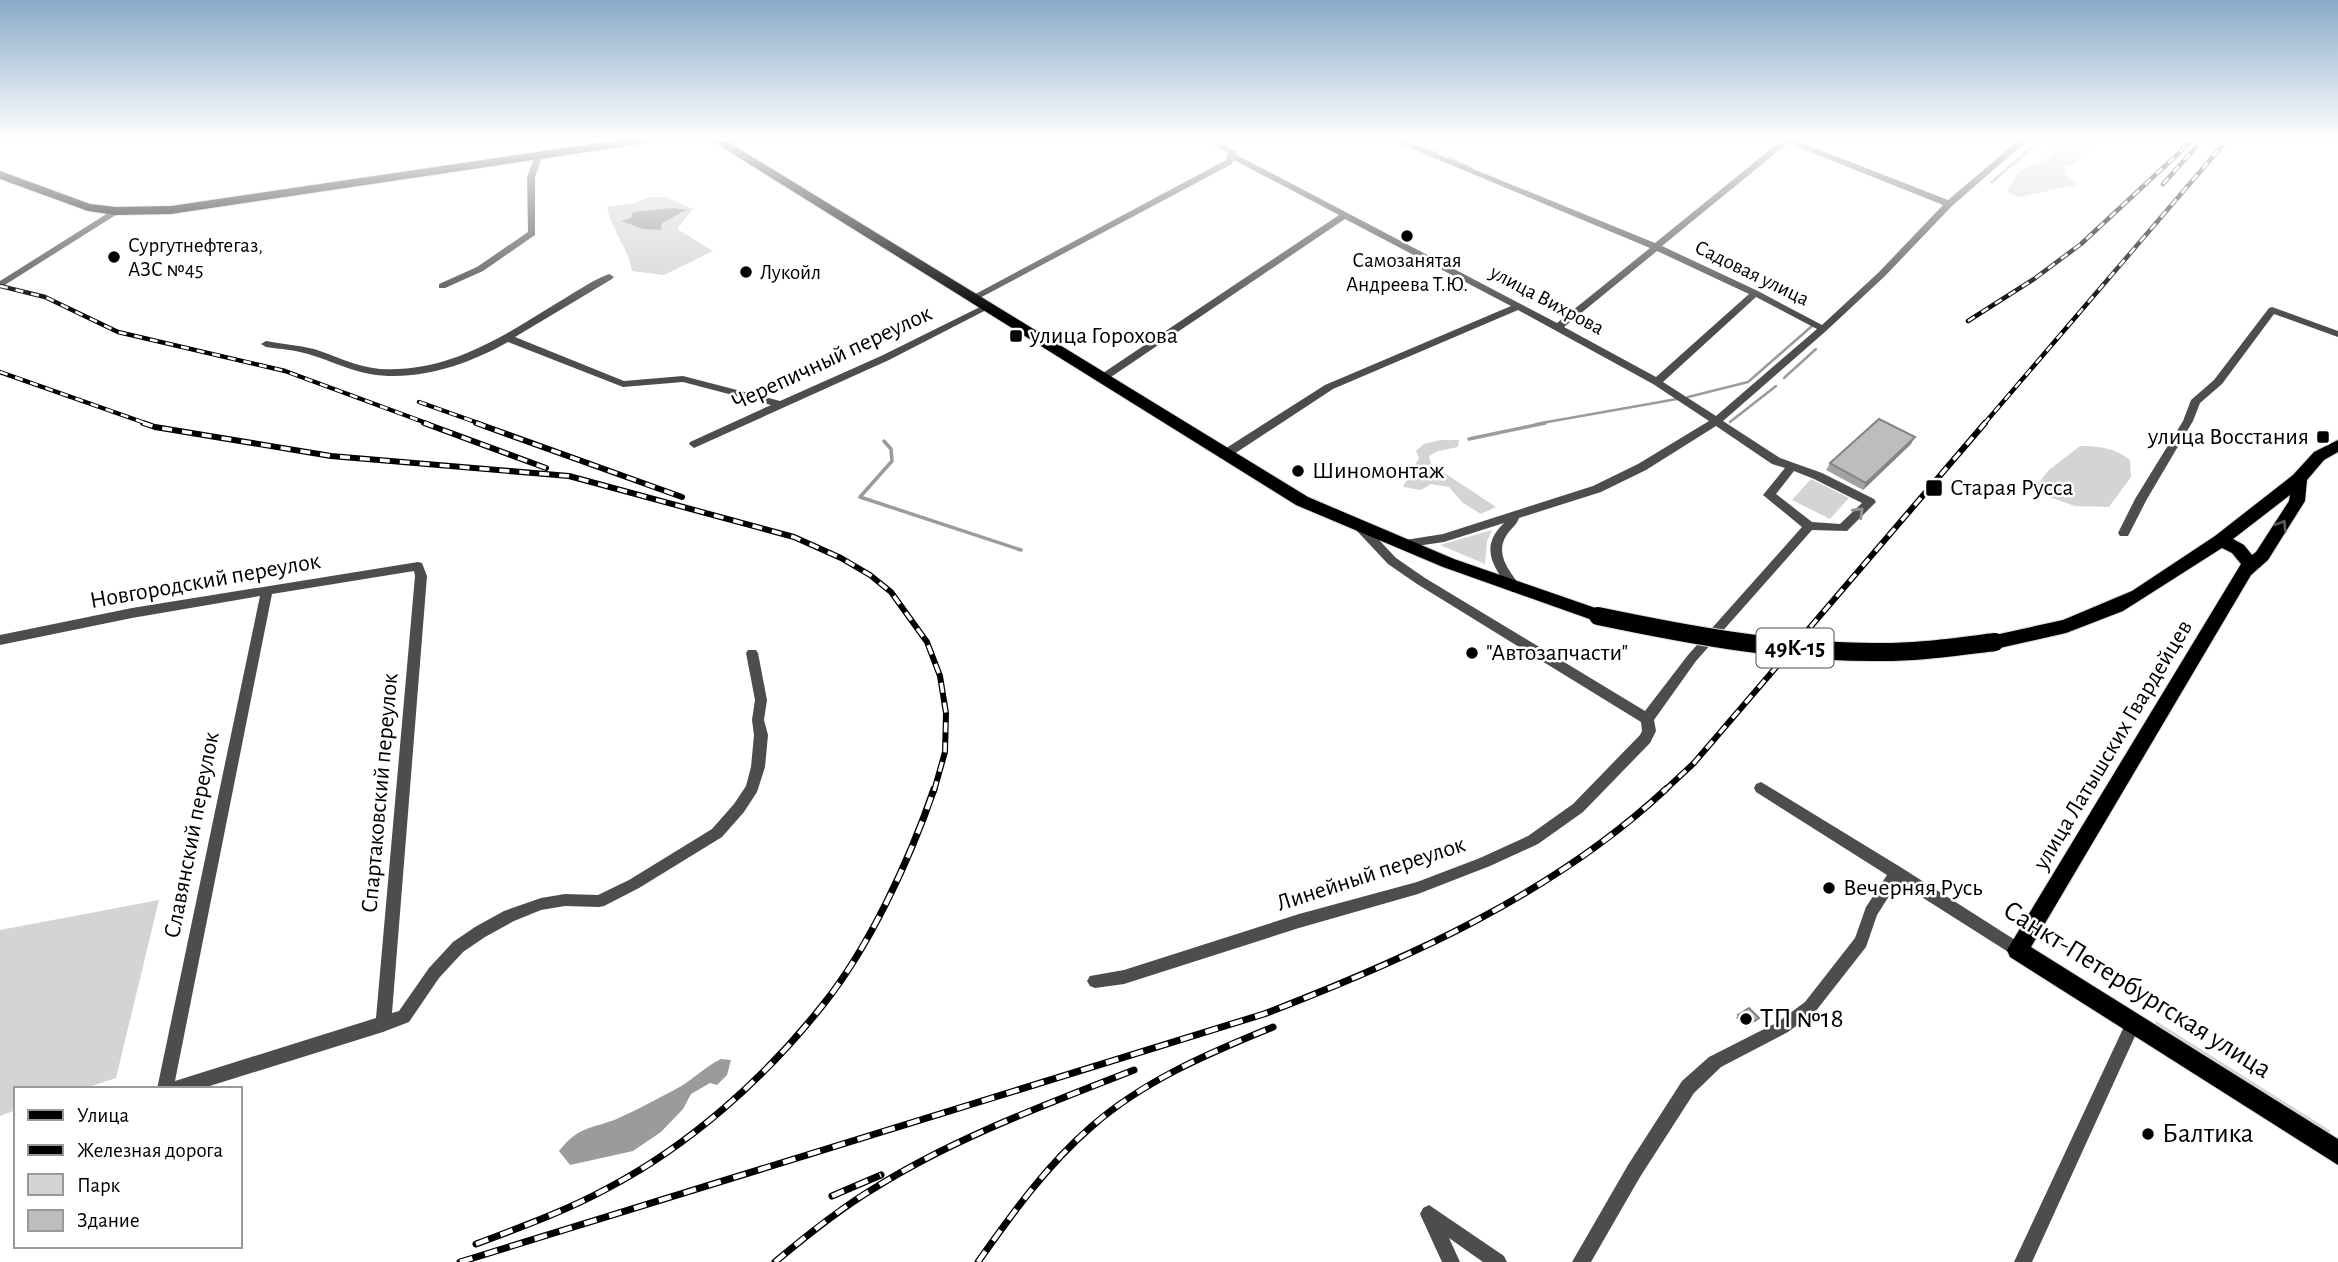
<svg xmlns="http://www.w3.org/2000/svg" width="2338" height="1262" viewBox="0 0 2338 1262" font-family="'Alegreya Sans',sans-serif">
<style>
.green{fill:#d4d4d4;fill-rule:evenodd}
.water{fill:#9b9b9b}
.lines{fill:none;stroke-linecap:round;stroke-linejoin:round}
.stream-far1{stroke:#9b9b9b;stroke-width:2.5}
.stream{stroke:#9b9b9b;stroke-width:3.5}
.major-casing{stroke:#dbdbdb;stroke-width:2}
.minor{fill:#4d4d4d;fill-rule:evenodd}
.major{fill:#000;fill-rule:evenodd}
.rail-far2-casing{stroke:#000;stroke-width:4.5}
.rail-far1-casing{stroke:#000;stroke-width:6}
.rail-casing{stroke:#000;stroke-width:7}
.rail-far2{stroke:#fff;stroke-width:2.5;stroke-dasharray:8;stroke-linecap:butt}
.rail-far1{stroke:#fff;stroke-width:3.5;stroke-dasharray:10;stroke-linecap:butt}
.rail{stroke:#fff;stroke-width:4.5;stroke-dasharray:13;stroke-linecap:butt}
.major-bridge-casing{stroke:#dbdbdb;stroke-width:20;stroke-linecap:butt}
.major-bridge{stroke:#000;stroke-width:18}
.wall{fill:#a3a3a3}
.shaded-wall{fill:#848484}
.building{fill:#bdbdbd;stroke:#848484;stroke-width:2}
.oneway{stroke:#949494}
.oneway2{stroke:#595959}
.poi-dot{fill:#000;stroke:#fff;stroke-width:2.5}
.labels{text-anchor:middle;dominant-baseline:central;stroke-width:5;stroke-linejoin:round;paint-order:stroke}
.far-poi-label{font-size:21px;fill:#000;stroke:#fff;text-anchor:start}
.far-street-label{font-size:21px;fill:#000;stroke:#fff}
.shield{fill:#fff;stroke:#4c4c4c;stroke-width:2}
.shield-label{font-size:23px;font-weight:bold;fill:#000}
.poi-label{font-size:24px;fill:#000;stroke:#fff;text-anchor:start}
.street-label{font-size:24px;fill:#000;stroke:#fff}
.near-street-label{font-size:28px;fill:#000;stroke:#fff}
.near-poi-label{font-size:28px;fill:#000;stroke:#fff;text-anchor:start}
</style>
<rect width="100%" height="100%" fill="#fff"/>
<!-- green -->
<g class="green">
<path d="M2068 139H2104C2099 145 2095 145 2088 149 2077 156 2079 163 2064 167L2065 174 2076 185 2019 197 2007 192 2019 171 2049 158 2054 149Z"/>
<path d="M650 197H665L693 209 677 229 713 251 664 275 632 271C628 248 611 229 607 207L634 203ZM686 211 662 223 661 229H643L622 221Z"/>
<polygon points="1441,440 1459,440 1458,447 1438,451 1429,456 1431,464 1496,507 1481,514 1463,503 1449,487 1431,484 1421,490 1403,487 1419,458 1416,451 1424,444"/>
<path d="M2080 446C2099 446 2115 448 2130 460L2131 477 2109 507 2075 506 2032 491 2049 470Z"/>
<polygon points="1811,479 1849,498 1830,519 1792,500"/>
<polygon points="1492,530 1487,541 1485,564 1440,545"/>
<polygon points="159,900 116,1078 83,1089 16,1089 16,1110 0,1116 0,930"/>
<polygon points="2156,1021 2331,1131 2327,1133 2156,1027"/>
</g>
<!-- water -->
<g class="water">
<polygon points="672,208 687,210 662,223 661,230 643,229 621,221 631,218 633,212"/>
<path d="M721 1059 731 1060 727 1075 717 1085 710 1083 691 1094 683 1109 661 1132 633 1151 570 1165 559 1151C581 1123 594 1130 623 1116 641 1108 658 1098 676 1089 692 1081 704 1067 721 1059Z"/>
</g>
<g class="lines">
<!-- stream-far1 -->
<g class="stream-far1">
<polyline points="1403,139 1437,153"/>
<polyline points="538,147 546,139"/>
<polyline points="1449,158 1471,168"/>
<polyline points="1992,182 2041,139"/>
<polyline points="1784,378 1816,349"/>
<polyline points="1688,397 1748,382 1812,326"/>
<polyline points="1730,422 1776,386"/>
<polyline points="1536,424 1677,399"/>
</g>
<!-- stream -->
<g class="stream">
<polyline points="1469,439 1545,423"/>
<polyline points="884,441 891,449 892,461 860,497 1021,550"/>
</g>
<!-- major casing -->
<g class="major-casing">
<g id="major">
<polygon points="625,139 653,139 647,143 171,214 116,215 88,211 0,179 0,171 90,204 116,207 171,206"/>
<polygon points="709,139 723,139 1308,497 1454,559 1604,611 1607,616 1604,621 1598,622 1443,567 1296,505"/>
<path d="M2338 440V452L2324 460 2307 480 2305 501 2268 560 2251 575 2031 947 2338 1139V1165L2010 957 2007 950 2241 564 2232 553 2222 548 2123 611 2066 633 1995 649 1989 647 1986 642 1989 637 1995 635 2063 620 2132 591 2215 536 2293 475 2314 452ZM2290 495 2289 501 2256 552 2252 555 2244 545 2233 539Z"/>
</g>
</g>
<!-- minor -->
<g class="minor">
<polygon points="730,139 740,139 730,146 724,146 724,142"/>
<path d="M1202 139H1212L1235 150 1237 155 1557 323 1650 248 1389 139H1400L1655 243 1783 139H1792L1948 200 2020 139H2029L1952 206 1885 276 1826 331 1723 421 1780 458 1822 473 1874 499 1876 502 1847 531 1812 530 1696 661 1654 720 1656 731 1650 743 1583 812 1538 844 1490 866 1418 894 1299 928 1124 984 1095 988 1090 986 1087 981 1090 976 1124 970 1299 914 1417 882 1480 858 1528 836 1573 804 1640 735 1642 731 1641 722 1417 584 1388 564 1357 531 1355 528 1357 525H1365L1396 558 1425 578 1645 711 1688 655 1802 527 1763 495 1785 468 1772 464 1716 426 1646 470 1601 492 1519 518C1517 525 1510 529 1506 536 1494 556 1512 573 1522 589L1520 592H1512C1494 568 1478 548 1504 523L1444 542 1403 548 1399 547 1397 544 1399 541 1443 534 1593 486 1638 464 1709 421 1653 384 1518 310 1333 389 1228 458H1220L1219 455 1220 452 1325 385 1511 306 1345 219 1105 381H1097V377L1339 215 1234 160 1232 164 976 300 973 301 968 298 1226 160 1228 153ZM1788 143 1943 205 1879 272 1822 325 1758 291 1662 246ZM1657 251 1749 294 1656 377 1564 327ZM1756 297 1817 329 1716 416 1663 382ZM1794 471 1814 479 1862 503 1840 524 1812 522 1776 494Z"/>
<polygon points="536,153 543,155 535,177 535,235 483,271 445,288 439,288 439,284 477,267 528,232 527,177"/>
<polygon points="116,208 119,209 119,213 0,288 0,281"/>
<path d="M609 274 614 277 612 279 515 337 624 381 683 376 780 401 881 356 984 305H990L992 307 889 360 694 448 689 444 690 442 771 405 683 382 623 387 508 342C467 365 417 382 370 374 348 370 329 360 308 354 295 350 280 349 266 347L261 344 266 341C282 344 298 345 314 349 336 356 357 367 380 369 448 373 502 337 557 303 574 293 591 281 609 274Z"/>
<polygon points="2272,307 2338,331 2338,337 2274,314 2222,384 2200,403 2193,421 2147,499 2128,536 2120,536 2118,533 2135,499 2183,421 2191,400 2214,380 2269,308"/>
<path d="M418 562 422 563 427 576 392 1013 399 1011 429 968 453 942 475 927 504 911 541 898 565 894 598 895 629 880 712 829 734 804 746 786 751 767 754 735 752 720 755 700 746 653 748 650H756L758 653 767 700 764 720 768 735 765 767 757 792 744 812 722 837 639 888 604 906 599 907 565 906 541 910 514 921 485 937 463 952 439 978 409 1022 383 1032 200 1089H157L260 596 132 618 0 645V635L132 608ZM414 571 415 576 376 1018 175 1081 272 594Z"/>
<polygon points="1761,782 1902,868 2023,945 2025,950 2023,955 2018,957 2013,955 1898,882 1877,915 1866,947 1815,1012 1788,1032 1721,1067 1694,1093 1640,1177 1591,1262 1572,1262 1628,1165 1682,1081 1709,1057 1778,1022 1805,1002 1855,938 1866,907 1887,875 1756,792 1754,788 1756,784"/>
<polygon points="2133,1016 2138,1018 2141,1023 2032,1262 2014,1262 2128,1018"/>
<polygon points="1429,1205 1504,1256 1507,1262 1483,1262 1449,1238 1460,1262 1442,1262 1420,1214 1423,1208"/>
</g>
<!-- major -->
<use href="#major" class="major"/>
<!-- rail-far2 casing -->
<g class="rail-far2-casing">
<g id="rail-far2">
<polyline points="2163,184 2196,147"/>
<polyline points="0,286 45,297 118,332 285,371 429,424"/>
<polyline points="1968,321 2034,279 2081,244 2194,139"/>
<polyline points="0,372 148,424"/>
<polyline points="419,402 481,424"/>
<polyline points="1984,424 2228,139"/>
</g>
</g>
<!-- rail-far1 casing -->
<g class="rail-far1-casing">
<g id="rail-far1">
<polyline points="143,423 155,427 331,456 569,476 794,537 841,558 870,575 891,592 927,642 940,676 946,713 945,752 934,791"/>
<polyline points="424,423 546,468"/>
<polyline points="476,423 682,497"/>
<polyline points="1664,791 1694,763 1985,423"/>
</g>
</g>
<!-- rail casing -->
<g class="rail-casing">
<g id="rail">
<polyline points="832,1196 881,1175"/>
<path d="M476 1244C521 1227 566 1211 608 1188 690 1145 765 1078 822 1006 869 948 910 859 934 789"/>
<path d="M460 1262 1264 1014C1407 959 1552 895 1666 789"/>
<path d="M775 1262C806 1236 838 1210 873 1189 954 1138 1045 1105 1134 1070"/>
<path d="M978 1262C1012 1214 1046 1166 1091 1127 1143 1081 1209 1053 1273 1027"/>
</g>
</g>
<!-- rail-far2 -->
<use href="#rail-far2" class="rail-far2"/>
<!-- rail-far1 -->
<use href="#rail-far1" class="rail-far1"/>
<!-- rail -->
<use href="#rail" class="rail"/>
<!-- major-bridge casing -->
<g class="major-bridge-casing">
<path id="major-bridge" d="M1598 616C1689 635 1780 652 1873 652 1914 653 1954 647 1995 642"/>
</g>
<!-- major-bridge -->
<use href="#major-bridge" class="major-bridge"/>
</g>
<!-- wall -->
<g class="wall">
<polygon points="1911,444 1863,490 1826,470 1830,463"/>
<polygon points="1738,1015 1759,1018 1746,1028 1736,1018"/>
</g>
<!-- shaded-wall -->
<polygon class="shaded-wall" points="1915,437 1911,444 1863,490 1866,483"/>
<!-- building -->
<g class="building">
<polygon points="1879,419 1915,437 1866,483 1830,463"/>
<polygon points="1749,1008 1759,1018 1748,1025 1738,1015"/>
</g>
<!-- one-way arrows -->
<defs><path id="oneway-chevron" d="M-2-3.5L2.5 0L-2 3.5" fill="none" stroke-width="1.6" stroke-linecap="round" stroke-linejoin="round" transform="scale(1.75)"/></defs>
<use class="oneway" href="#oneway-chevron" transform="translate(1859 512) rotate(-44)"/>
<use class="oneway2" href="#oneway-chevron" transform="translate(2282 525) rotate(-58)"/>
<!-- sky -->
<linearGradient id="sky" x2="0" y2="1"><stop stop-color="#89aac9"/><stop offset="0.44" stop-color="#fff"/><stop offset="1" stop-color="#fff" stop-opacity="0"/></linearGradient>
<rect width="2338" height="316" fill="url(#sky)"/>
<!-- markers -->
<g class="poi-dot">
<circle cx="1407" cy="236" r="7"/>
<circle cx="114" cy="257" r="7"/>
<circle cx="746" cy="272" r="7"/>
<rect x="1009" y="329" width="14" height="14" rx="3.5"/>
<rect x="2316" y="430" width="14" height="14" rx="3.5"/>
<circle cx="1298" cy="471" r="7"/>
<rect x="1925" y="479" width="18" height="18" rx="3.5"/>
<circle cx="1472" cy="653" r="7"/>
<circle cx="1829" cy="888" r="7"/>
<circle cx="1746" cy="1019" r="7"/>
<circle cx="2148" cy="1134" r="7"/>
</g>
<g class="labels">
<!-- far-poi labels -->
<g class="far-poi-label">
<text x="128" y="245">Сургутнефтегаз,<tspan x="128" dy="24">АЗС №45</tspan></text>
<text x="1407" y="260" text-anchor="middle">Самозанятая<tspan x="1407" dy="24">Андреева Т.Ю.</tspan></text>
<text x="760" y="272">Лукойл</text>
</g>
<!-- far-street labels -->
<g class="far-street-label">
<text transform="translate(1752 273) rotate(26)">Садовая улица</text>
<text transform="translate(1547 300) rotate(28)">улица Вихрова</text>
</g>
<!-- shield labels -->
<rect class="shield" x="1756.5" y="628.5" width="77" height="39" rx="5"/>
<g class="shield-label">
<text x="1795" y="648">49К-15</text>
</g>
<!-- poi labels -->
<g class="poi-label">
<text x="1030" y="336">улица Горохова</text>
<text x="2309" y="437" text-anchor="end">улица Восстания</text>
<text x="1312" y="471">Шиномонтаж</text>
<text x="1950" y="488">Старая Русса</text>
<text x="1486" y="653">"Автозапчасти"</text>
<text x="1843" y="888">Вечерняя Русь</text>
</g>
<!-- street labels -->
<g class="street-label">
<text transform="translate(832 358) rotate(-25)">Черепичный переулок</text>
<text transform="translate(205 581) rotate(-10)">Новгородский переулок</text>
<text transform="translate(2113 745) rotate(-59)">улица Латышских Гвардейцев</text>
<text transform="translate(380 793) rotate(-85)">Спартаковский переулок</text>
<text transform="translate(192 835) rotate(-79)">Славянский переулок</text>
<text transform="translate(1371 874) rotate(-18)">Линейный переулок</text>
</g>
<!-- near-street labels -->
<g class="near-street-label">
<text transform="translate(2137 990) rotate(32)">Санкт-Петербургская улица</text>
</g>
<!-- near-poi labels -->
<g class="near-poi-label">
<text x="1760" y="1019">ТП №18</text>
<text x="2162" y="1134">Балтика</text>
</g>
</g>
<!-- legend -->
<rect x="14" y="1087" width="228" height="161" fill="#ffffff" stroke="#999999" stroke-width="2"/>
<rect x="28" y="1110" width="35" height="10" fill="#000000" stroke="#999999" stroke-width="2"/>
<text x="77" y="1122" font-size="21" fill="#000000">Улица</text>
<rect x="28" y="1145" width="35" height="10" fill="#000000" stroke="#999999" stroke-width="2"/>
<text x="77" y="1157" font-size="21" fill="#000000">Железная дорога</text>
<rect x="28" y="1174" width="35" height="21" fill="#d4d4d4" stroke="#999999" stroke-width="2"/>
<text x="77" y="1192" font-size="21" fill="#000000">Парк</text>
<rect x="28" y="1210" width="35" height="21" fill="#bdbdbd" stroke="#999999" stroke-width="2"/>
<text x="77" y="1227" font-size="21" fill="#000000">Здание</text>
</svg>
